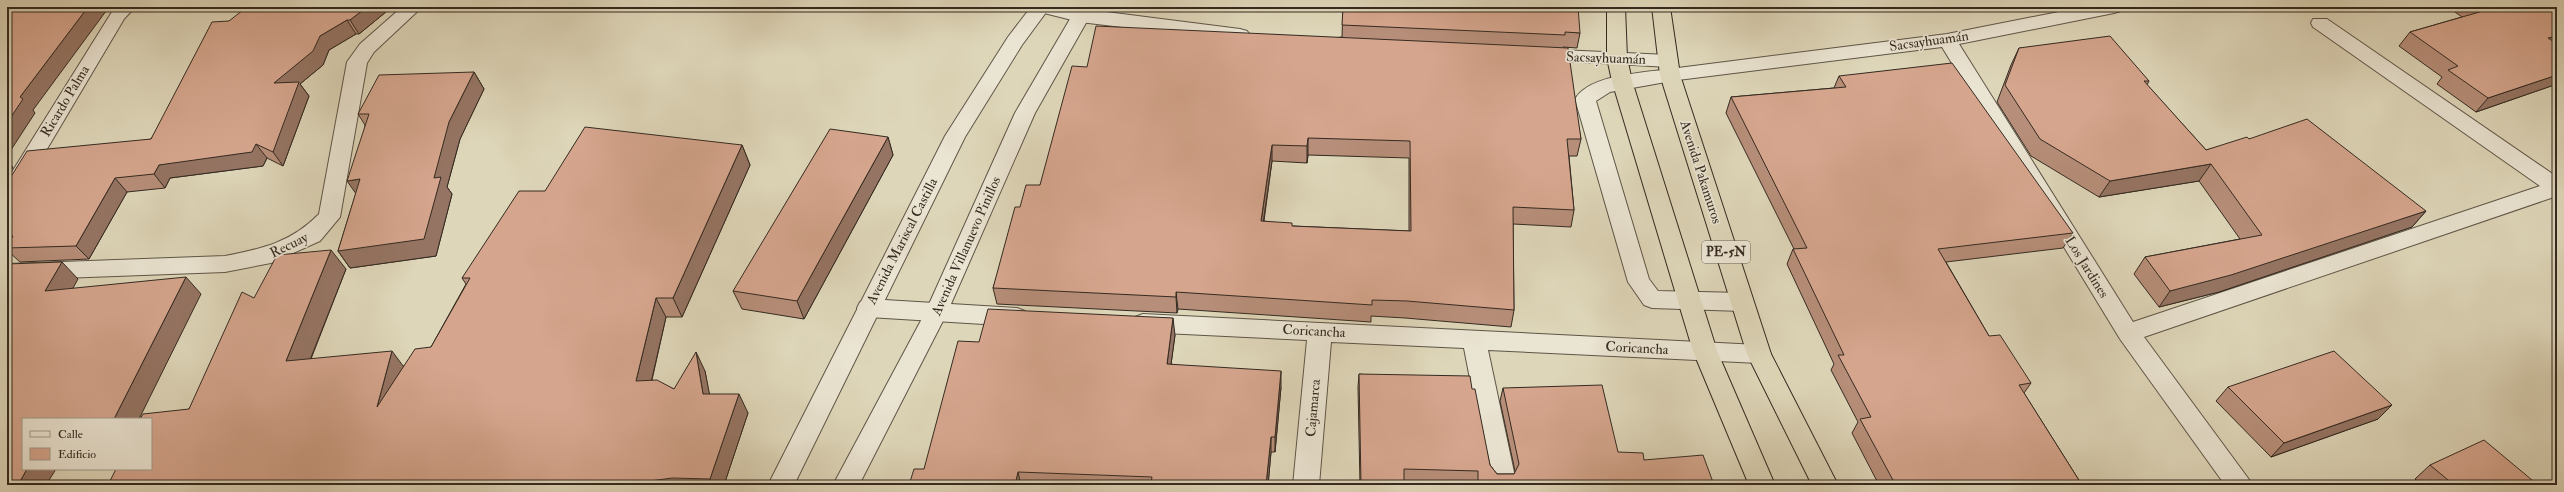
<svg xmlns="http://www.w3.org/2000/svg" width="2564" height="492" viewBox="0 0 2564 492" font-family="'IM FELL Double Pica',serif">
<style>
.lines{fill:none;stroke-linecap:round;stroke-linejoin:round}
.service-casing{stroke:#5e5547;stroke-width:2}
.minor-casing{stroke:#5e5547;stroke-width:2}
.tertiary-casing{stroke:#5e5547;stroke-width:2}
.trunk-casing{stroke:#342a21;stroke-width:2}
.service{fill:#eae4d2;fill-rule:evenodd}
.minor{fill:#eae4d2;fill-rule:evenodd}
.tertiary{fill:#eae4d2;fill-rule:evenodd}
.trunk{fill:#ded6b9;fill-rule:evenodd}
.wall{fill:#b78e79;stroke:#342a21;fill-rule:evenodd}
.shaded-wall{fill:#957463;stroke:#342a21}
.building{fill:#d5a58d;stroke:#342a21;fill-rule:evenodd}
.labels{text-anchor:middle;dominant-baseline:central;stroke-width:3.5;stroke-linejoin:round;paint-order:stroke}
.shield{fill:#eae4d2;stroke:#6b6256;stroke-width:1}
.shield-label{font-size:13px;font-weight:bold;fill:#342a21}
.street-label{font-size:14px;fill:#342a21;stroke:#eae4d2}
</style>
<rect width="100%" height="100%" fill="#ded6b9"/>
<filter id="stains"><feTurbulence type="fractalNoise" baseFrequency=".005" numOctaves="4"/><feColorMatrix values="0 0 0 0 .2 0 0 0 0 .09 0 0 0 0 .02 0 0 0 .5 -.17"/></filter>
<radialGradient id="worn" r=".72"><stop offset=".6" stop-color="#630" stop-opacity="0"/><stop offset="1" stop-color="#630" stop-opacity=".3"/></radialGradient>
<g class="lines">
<!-- service casing -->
<g class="service-casing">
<path id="service" d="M1670 69 1677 70 1680 75 1677 80 1610 92 1596 101 1649 279 1658 291 1742 293 1750 296 1753 302 1750 308 1742 311 1652 308 1644 305 1628 282 1575 99C1590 74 1643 73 1670 69Z"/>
</g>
<!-- minor casing -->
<g class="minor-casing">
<g id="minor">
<polygon points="115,7 135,7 124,19 15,203 7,206 7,180"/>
<path d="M402 7H422L374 52 367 63 340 217 320 241 271 263 225 272 7 280V264L225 256C262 249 292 242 319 214L347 62 360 44Z"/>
<polygon points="1034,7 1067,7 1240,29 1247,31 1250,35 1247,39 1240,41 1080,22 1036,11"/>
<polygon points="2084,7 2123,7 2121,11 2114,13 1959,44 2133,322 2540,186 2313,27 2311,23 2313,19 2327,19 2557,177 2557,196 2144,337 2253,485 2225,485 2120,339 1942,47 1670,81 1663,80 1660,75 1663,70 1670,69 1947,34"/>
<polygon points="1539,49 1668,55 1675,57 1678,61 1675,65 1668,67 1532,59 1529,55 1532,51"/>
<polygon points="868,299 1017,308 1025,311 1028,317 1025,323 1017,326 868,317 860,314 857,308 860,302"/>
<polygon points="1143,314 1759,345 1767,347 1771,354 1767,361 1759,363 1488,350 1515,477 1511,485 1494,485 1489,477 1464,348 1331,342 1319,485 1293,485 1307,340 1143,332 1135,329 1131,323 1135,317"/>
</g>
</g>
<!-- tertiary casing -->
<g class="tertiary-casing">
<g id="tertiary">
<polygon points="1031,7 1050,7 1022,45 965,137 794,485 768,485 945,136 1008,37"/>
<polygon points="1077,7 1095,7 1035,113 947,313 859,485 833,485 925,313 1015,113"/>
</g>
</g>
<!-- trunk casing -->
<g class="trunk-casing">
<g id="trunk">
<polygon points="1607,7 1625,7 1627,58 1632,81 1717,351 1775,485 1749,485 1693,351 1612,81 1607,58"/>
<polygon points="1652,7 1670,7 1680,75 1771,354 1838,485 1812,485 1747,354 1660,75"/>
</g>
</g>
<!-- service -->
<use href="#service" class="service"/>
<!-- minor -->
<use href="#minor" class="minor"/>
<!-- tertiary -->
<use href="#tertiary" class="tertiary"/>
<!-- trunk -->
<use href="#trunk" class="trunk"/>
</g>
<!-- wall -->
<g class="wall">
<polygon points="392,7 359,34 356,34 329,50 323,65 300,84 309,96 283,166 267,158 263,166 170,178 165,188 127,192 89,259 20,262 9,252 7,252 7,183 151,139 229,21"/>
<path d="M1343 7 1580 33 1577 48 1563 47 1581 139 1577 156H1569L1574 210 1571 227 1513 224 1514 310 1511 327 1405 318 1371 316V322L1178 309 1177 313 997 304 993 288 1020 207 1040 185 1087 67 1342 37ZM1308 155 1409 158V231L1292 226 1264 221 1272 161 1307 163Z"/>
<polygon points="2448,7 2557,7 2557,84 2476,112 2437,84 2442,77 2399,46 2410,32 2462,17"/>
<polygon points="2019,48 2149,81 2147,85 2206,150 2249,139 2426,211 2412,227 2219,292 2159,307 2134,274 2145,257 2240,239 2199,181 2099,197 2031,156 1997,102 2011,65"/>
<polygon points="474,72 484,89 460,139 447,187 452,194 436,256 350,268 338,251 356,193 365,125 358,114"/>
<polygon points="1839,76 2073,233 2063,248 1946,262 1989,336 2031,383 2024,393 2082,485 1879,485 1852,433 1858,422 1831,370 1834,364 1787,264 1793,249 1794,249 1726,113 1731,97 1834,88"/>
<polygon points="888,137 893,155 804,319 742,309 733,291"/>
<polygon points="742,145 750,165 682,317 666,317 652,380 674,389 705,371 709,394 748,413 724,485 108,485 189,409 254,298 346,269 311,359 404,366 431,347 466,284 462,278 545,191"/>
<polygon points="1175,335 1171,364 1281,387 1275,452 1271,452 1268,485 909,485 924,469 979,342"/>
<polygon points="1359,374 1472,389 1490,465 1497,474 1514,474 1515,471 1500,401 1503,388 1618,452 1644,460 1714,485 1475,485 1475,483 1404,481 1404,485 1360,485 1358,387"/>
<polygon points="2228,387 2392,405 2378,419 2271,457 2216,401"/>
<polygon points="2430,465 2538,485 2422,485 2415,479"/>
</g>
<!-- shaded-wall -->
<g class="shaded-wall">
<polygon points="88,7 109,7 33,110 35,113 7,156 7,123 20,97"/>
<polygon points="367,7 392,7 359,34 350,20"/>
<polygon points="347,20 356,34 329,50 323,65 300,84 309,96 283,166 273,152 274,83 320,36"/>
<polygon points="2557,36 2557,48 2548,38"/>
<polygon points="474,72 484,89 460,139 447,187 452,194 436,256 350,268 338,251 449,122"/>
<polygon points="2557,75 2557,84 2476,112 2488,98"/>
<polygon points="888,137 893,155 804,319 797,301"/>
<polygon points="1308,138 1308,155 1307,163 1307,146"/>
<polygon points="256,144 267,158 263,166 170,178 165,188 154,174 159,165"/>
<polygon points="742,145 750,165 682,317 673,298"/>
<polygon points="1272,145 1272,161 1261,238 1261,221"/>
<polygon points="7,161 13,167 7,178"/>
<polygon points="2211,164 2199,181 2099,197 2110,181"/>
<polygon points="115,178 127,192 89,259 76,246"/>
<polygon points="360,179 359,198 347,181"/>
<polygon points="2426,211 2412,227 2219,292 2159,307 2170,291"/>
<polygon points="331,250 346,269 302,380 286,361"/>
<polygon points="62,262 78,279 62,308 45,291"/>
<polygon points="186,277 201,294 139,419 114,419"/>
<polygon points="1176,292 1178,309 1177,313 1176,297"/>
<polygon points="656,298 666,317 647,400 636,381"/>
<polygon points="1173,318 1175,335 1169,379 1167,364"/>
<polygon points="392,351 406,370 377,407"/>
<polygon points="696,352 705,371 713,412 703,394"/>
<polygon points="1281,371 1281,387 1275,452 1275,437"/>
<polygon points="739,394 748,413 724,485 713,485 710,479"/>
<polygon points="2392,405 2378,419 2271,457 2284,443"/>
<polygon points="1271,437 1271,452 1268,485 1266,485"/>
<polygon points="27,469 56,469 46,485 18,485"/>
<polygon points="1018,472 1021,485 1015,485"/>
</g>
<!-- building -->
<g class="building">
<polygon points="7,7 88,7 20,97 23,99 7,123"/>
<polygon points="247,7 367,7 350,20 347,20 320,36 313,51 274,83 299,82 273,152 256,144 252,152 159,165 154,174 115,178 76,246 7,248 7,246 13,236 7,237 7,183 27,151 151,139 212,22 229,21"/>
<polygon points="1343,7 1578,7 1580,33 1565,32 1565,35 1342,25"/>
<polygon points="2478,7 2557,7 2557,36 2548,38 2557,44 2557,75 2488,98 2448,70 2458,66 2410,32 2483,11"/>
<path d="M1096 26 1568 48 1581 139H1567L1574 210 1513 207 1514 310 1407 301 1372 300V305L1176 292V297L993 288 1015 207H1020L1026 185H1040L1072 66 1087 67ZM1308 138 1410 141 1411 231 1292 226V223L1261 221 1272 145 1307 146Z"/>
<polygon points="2110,36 2149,81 2144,81 2206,150 2247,137 2249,139 2307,119 2426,211 2231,275 2170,291 2145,257 2262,235 2211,164 2110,181 2040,139 2005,85 2019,48"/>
<polygon points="1952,63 2073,233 1938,249 1989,336 2000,335 2031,383 2019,385 2082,485 1885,485 1884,484 1894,482 1860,419 1871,417 1838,355 1844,355 1793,249 1807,248 1731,97 1846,87 1839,76"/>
<polygon points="474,72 449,122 434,178 441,177 424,239 338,251 360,179 347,181 369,114 358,114 379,75"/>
<polygon points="585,127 742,145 673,298 656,298 636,381 657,380 674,389 696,352 703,394 739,394 710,479 672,478 621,485 108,485 116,469 151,469 151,419 140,419 143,414 189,409 242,292 254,298 277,255 331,250 286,361 392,351 377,407 415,349 431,347 470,278 462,278 519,191 545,191"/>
<polygon points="830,129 888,137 797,301 733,291"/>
<polygon points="62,262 45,291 186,277 114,419 23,419 23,469 27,469 18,485 7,485 7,264"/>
<polygon points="988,309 1173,318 1167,364 1281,371 1275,437 1271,437 1266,485 1174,485 1151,483 1152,477 1018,472 1015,485 909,485 914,469 924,469 958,341 979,342"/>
<polygon points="2334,351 2392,405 2284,443 2228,387"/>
<polygon points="1359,374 1470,376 1472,389 1475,389 1490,465 1497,474 1514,474 1519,464 1503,388 1602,385 1618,452 1643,453 1644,460 1703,455 1714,485 1478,485 1478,471 1404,469 1404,485 1361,485"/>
<polygon points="2484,440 2538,485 2454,485 2430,465"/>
</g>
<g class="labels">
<!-- shield labels -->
<rect class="shield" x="1702" y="241" width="48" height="22" rx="3"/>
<g class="shield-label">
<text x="1726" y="252">PE-5N</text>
</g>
<!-- street labels -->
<g class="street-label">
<text transform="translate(1929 41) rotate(-8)">Sacsayhuamán</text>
<text transform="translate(1606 58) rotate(2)">Sacsayhuamán</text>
<text transform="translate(65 101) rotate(-59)">Ricardo Palma</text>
<text transform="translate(1701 172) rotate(72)">Avenida Pakamuros</text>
<text transform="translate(902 241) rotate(-63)">Avenida Mariscal Castilla</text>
<text transform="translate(289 245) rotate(-26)">Recuay</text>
<text transform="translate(966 246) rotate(-66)">Avenida Villanuevo Pinillos</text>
<text transform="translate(2087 267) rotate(58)">Los Jardines</text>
<text transform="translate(1314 331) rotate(3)">Coricancha</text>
<text transform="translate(1637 348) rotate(3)">Coricancha</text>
<text transform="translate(1313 408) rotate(-85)">Cajamarca</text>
</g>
</g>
<!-- margin -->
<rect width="2564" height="492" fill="none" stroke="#ded6b9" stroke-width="24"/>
<rect x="8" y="8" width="2548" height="476" fill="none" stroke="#342a21" stroke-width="2"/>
<rect x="12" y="12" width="2540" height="468" fill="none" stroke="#342a21"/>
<!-- legend -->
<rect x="22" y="418" width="130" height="52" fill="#eae4d2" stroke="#a19a8b"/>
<rect x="30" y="431" width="20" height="6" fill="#eae4d2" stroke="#a19a8b"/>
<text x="58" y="438" font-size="12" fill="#342a21">Calle</text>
<rect x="30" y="448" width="20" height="12" fill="#d5a58d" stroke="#a19a8b"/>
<text x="58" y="458" font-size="12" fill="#342a21">Edificio</text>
<rect width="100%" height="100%" filter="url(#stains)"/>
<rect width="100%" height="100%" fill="url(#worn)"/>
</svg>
